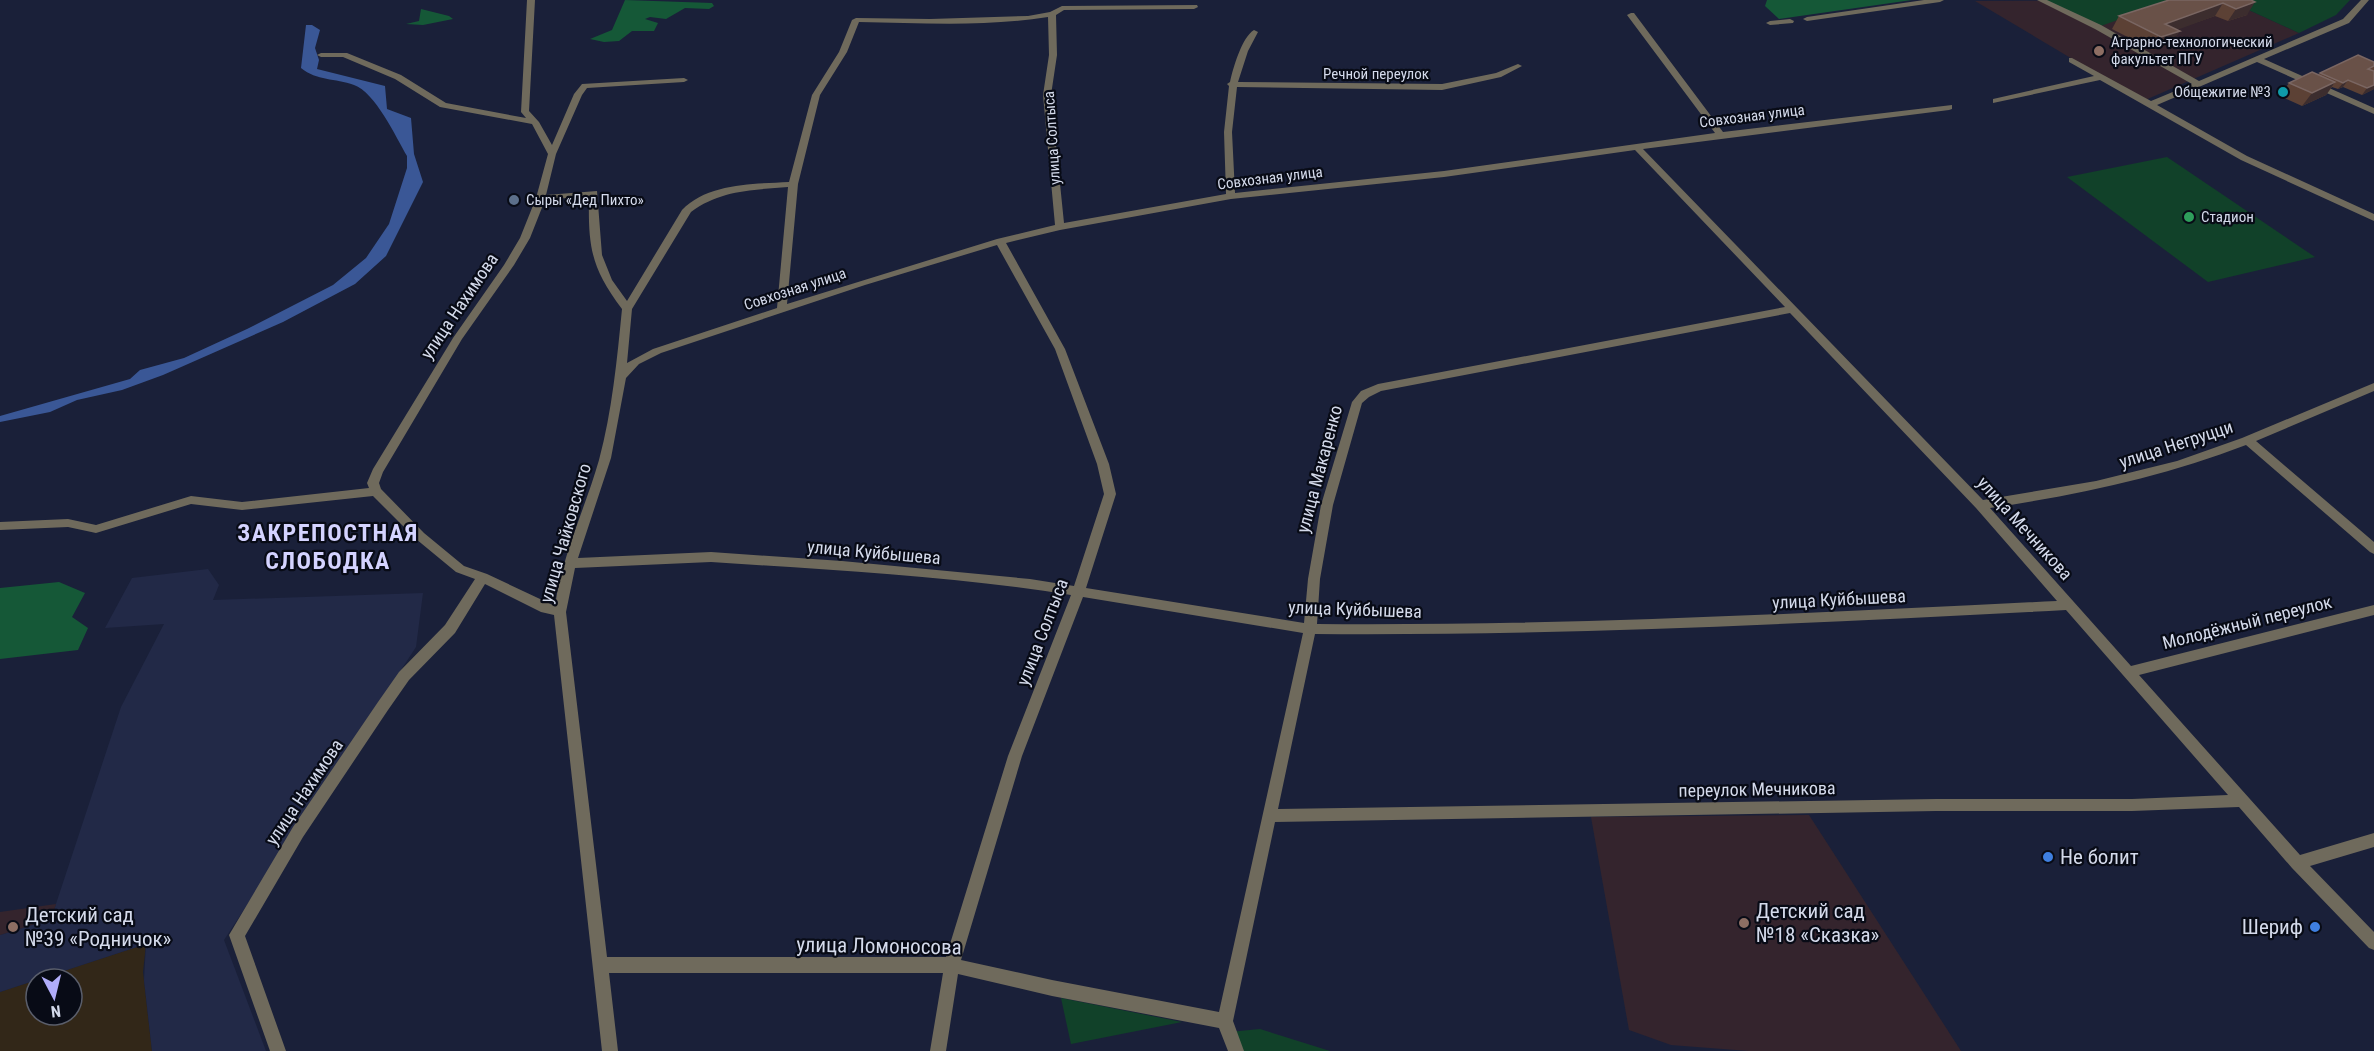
<svg xmlns="http://www.w3.org/2000/svg" width="2374" height="1051" viewBox="0 0 2374 1051" font-family="'Roboto Condensed',sans-serif">
<style>
.commercial{fill:#322718}
.built{fill:#222947}
.education{fill:#34242d}
.green{fill:#114129}
.forest{fill:#155837}
.water{fill:#3a5796}
.lines{fill:none;stroke-linecap:round;stroke-linejoin:round}
.minor{fill:#6f6a5c;fill-rule:evenodd}
.wall{fill:#5c4135}
.shaded-wall{fill:#3c2d2e}
.building{fill:#695148;stroke:#7a6662;stroke-width:1.5}
.education-dot{fill:#8d6e63;stroke:#080b16;stroke-width:2}
.culture-dot{fill:#0f9aa8;stroke:#080b16;stroke-width:2}
.service-dot{fill:#5c6f8a;stroke:#080b16;stroke-width:2}
.leisure-dot{fill:#2e9e5b;stroke:#080b16;stroke-width:2}
.shop-dot{fill:#3f7fe0;stroke:#080b16;stroke-width:2}
.labels{text-anchor:middle;dominant-baseline:central;stroke-width:4.5;stroke-linejoin:round;paint-order:stroke}
.far-poi-label{font-size:15px;fill:#d4daeb;stroke:#080b16;text-anchor:start}
.far-street-label{font-size:15px;fill:#d4daeb;stroke:#080b16}
.street-label{font-size:18px;fill:#d4daeb;stroke:#080b16}
.near-poi-label{font-size:21px;fill:#d4daeb;stroke:#080b16;text-anchor:start}
.near-street-label{font-size:21px;fill:#d4daeb;stroke:#080b16}
.district-label{font-size:24px;font-weight:bold;letter-spacing:1.5px;fill:#d4d3ff;stroke:#080b16}
</style>
<rect width="100%" height="100%" fill="#1a2039"/>
<!-- commercial -->
<polygon class="commercial" points="146,944 143,972 152,1051 0,1051 0,992 36,980 36,1015 72,1015 72,979 39,979"/>
<!-- built -->
<polygon class="built" points="208,569 219,585 213,600 423,593 416,647 224,940 266,1051 152,1051 144,980 146,944 0,992 0,935 51,919 121,707 164,624 105,628 132,578"/>
<!-- education -->
<g class="education">
<polygon points="2227,0 2299,33 2143,101 1975,1"/>
<polygon points="1809,815 1961,1051 1749,1051 1671,1045 1629,1030 1591,817"/>
<polygon points="56,904 51,919 0,935 0,912"/>
</g>
<!-- green -->
<g class="green">
<polygon points="2041,0 2174,0 2098,27"/>
<polygon points="2227,0 2350,0 2336,15 2299,33"/>
<polygon points="2167,157 2315,257 2208,282 2067,177"/>
<polygon points="1061,998 1182,1022 1071,1044"/>
<polygon points="1260,1029 1330,1051 1236,1051 1229,1032"/>
</g>
<!-- forest -->
<g class="forest">
<polygon points="625,0 712,3 714,6 709,9 685,8 666,19 650,17 645,19 658,23 654,31 632,31 619,41 604,42 590,39 612,30"/>
<polygon points="1767,0 1912,0 1779,19 1765,6"/>
<polygon points="421,9 449,16 453,19 423,25 406,24 419,21"/>
<polygon points="59,582 85,593 72,617 88,628 78,650 0,659 0,588"/>
</g>
<!-- water -->
<path class="water" d="M306 25H312L320 30 315 48 319 60 317 69 385 86 387 109 411 118 414 154 423 182 386 256 355 284 283 322 163 375 122 390 77 400 50 412 0 422V416L130 379 140 370 184 358 247 329 333 285 366 258 389 224 407 168V156C396 137 375 92 354 85 335 78 317 81 301 68Z"/>
<g class="lines">
<!-- minor -->
<g class="minor">
<path d="M527 0H535L529 111 539 122 552 145 574 94 582 84 684 78 688 80 684 82 587 88 582 95 556 154 546 195 597 191 602 255 612 280 627 301 682 210C708 183 754 184 789 182L812 95 839 52 852 20 856 18 930 19 1028 16 1050 12 1062 6 1197 5 1198 7 1194 9 1064 10 1056 15 1057 55 1051 95 1064 223 1226 194 1224 132 1229 86 1227 84 1230 82C1233 68 1242 37 1254 30L1258 32 1248 51 1238 82 1442 84 1496 73 1518 64 1522 66 1501 77 1442 90 1237 87 1232 132 1235 193 1444 171 1715 133 1627 15 1631 13H1634L1723 132 1952 105V109L1949 110 1643 149 1983 500 2096 481 2177 461 2242 438 2374 383V391L2256 441 2374 542V554L2370 552 2246 445C2164 477 2077 495 1990 508L2131 666 2374 605V615L2139 675 2300 855 2374 833V847L2310 866 2374 932V950L2369 948 2292 868 2239 807 2132 811H1936L1275 822 1233 1021 1244 1051H1228L1219 1028 1052 996 958 974 946 1051H930L943 973H609L618 1051H602L554 615 541 612 485 584 455 633 409 680 388 710 303 837 245 936 286 1051H270L229 935 232 930 293 827 378 702 399 672 445 625 475 579 456 572 416 539 373 496 242 510 191 504 96 533 68 527 0 530V522L68 519 96 525 191 496 242 502 369 488 367 483 373 469 453 338 504 265 520 238 536 198 548 154 532 124 440 107 395 79 343 57H321L317 55 321 53H347L401 75 446 103 526 118 521 112ZM1048 17 1049 55 1043 95 1055 225 997 239 787 304 798 184 820 95 847 52 859 22C921 23 987 27 1048 17ZM1635 150 1785 307 1378 384 1361 391 1352 402 1321 505 1308 579 1304 623 1086 588 1116 494 1109 464 1065 349 1006 243 1060 230 1231 199 1444 177ZM788 187 777 308 653 349 627 363 632 309 691 212C720 190 753 190 788 187ZM589 196C588 247 591 268 622 309 617 360 612 411 599 460 585 509 562 555 555 606L487 574 464 566 424 533 381 489 379 483 383 472 462 339 514 265 530 238 545 200ZM997 245 1055 349 1097 464 1104 494 1074 586 1030 579 842 561 711 552 578 558 611 458 626 378 639 364 661 353 865 285ZM1790 313 1976 508 2057 601C1810 613 1564 626 1317 624L1320 579 1333 505 1362 403 1369 397 1381 391ZM711 562C831 570 952 576 1071 595L1008 756 946 957H607L566 612 574 573 575 568ZM1083 597 1303 633 1219 1012 1052 980 961 960 1022 756ZM2066 610 2228 795 2132 799H1936L1278 809 1315 634C1566 636 1815 623 2066 610Z"/>
<polygon points="1924,0 1944,0 1940,2 1807,21 1803,19 1807,17"/>
<polygon points="2037,0 2047,0 2101,25 2199,81 2343,19 2361,0 2369,0 2349,23 2264,59 2374,108 2374,114 2257,62 2157,105 2247,156 2374,214 2374,221 2241,160 2100,80 1993,103 1993,99 2094,76 2069,62 2069,58 2072,58 2151,101 2192,84 2095,29"/>
<polygon points="1790,19 1794,21 1793,23 1770,25 1766,23 1770,21"/>
</g>
</g>
<!-- wall -->
<g class="wall">
<polygon points="2251,0 2247,15 2228,21 2215,16 2177,29 2172,43 2153,50 2112,29 2119,16"/>
<polygon points="2374,62 2374,70 2373,71 2374,89 2362,95 2343,87 2338,89 2332,87 2326,95 2302,106 2280,96 2289,83 2318,75 2320,73"/>
</g>
<!-- shaded-wall -->
<g class="shaded-wall">
<polygon points="2255,2 2247,15 2228,21 2236,9"/>
<polygon points="2223,3 2215,16 2158,37 2165,24"/>
<polygon points="2180,31 2172,43 2153,50 2161,37"/>
<polygon points="2348,80 2343,87 2338,89 2343,83"/>
<polygon points="2335,82 2326,95 2302,106 2312,93"/>
<polygon points="2374,85 2374,89 2362,95 2367,88"/>
</g>
<!-- building -->
<g class="building">
<polygon points="2169,0 2251,0 2255,2 2236,9 2223,3 2165,24 2180,31 2161,37 2119,16"/>
<polygon points="2358,55 2374,62 2374,66 2368,69 2374,71 2374,85 2367,88 2348,80 2343,83 2320,73"/>
<polygon points="2312,72 2335,82 2312,93 2289,83"/>
</g>
<!-- markers -->
<g class="education-dot">
<circle cx="2099" cy="51" r="6"/>
<circle cx="1744" cy="923" r="6"/>
<circle cx="13" cy="927" r="6"/>
</g>
<circle class="culture-dot" cx="2283" cy="92" r="6"/>
<circle class="service-dot" cx="514" cy="200" r="6"/>
<circle class="leisure-dot" cx="2189" cy="217" r="6"/>
<g class="shop-dot">
<circle cx="2048" cy="857" r="6"/>
<circle cx="2315" cy="927" r="6"/>
</g>
<g class="labels">
<!-- far-poi labels -->
<g class="far-poi-label">
<text x="2111" y="42">Аграрно-технологический<tspan x="2111" dy="17">факультет ПГУ</tspan></text>
<text x="2271" y="92" text-anchor="end">Общежитие №3</text>
<text x="526" y="200">Сыры «Дед Пихто»</text>
<text x="2201" y="217">Стадион</text>
</g>
<!-- far-street labels -->
<g class="far-street-label">
<text x="1376" y="74">Речной переулок</text>
<text transform="translate(1752 116) rotate(-7)">Совхозная улица</text>
<text transform="translate(1052 138) rotate(-94)">улица Солтыса</text>
<text transform="translate(1270 178) rotate(-7)">Совхозная улица</text>
<text transform="translate(795 289) rotate(-18)">Совхозная улица</text>
</g>
<!-- street labels -->
<g class="street-label">
<text transform="translate(459 306) rotate(-56)">улица Нахимова</text>
<text transform="translate(2176 444) rotate(-18)">улица Негруцци</text>
<text transform="translate(1319 469) rotate(-75)">улица Макаренко</text>
<text transform="translate(2025 528) rotate(48)">улица Мечникова</text>
<text transform="translate(565 533) rotate(-74)">улица Чайковского</text>
<text transform="translate(874 552) rotate(5)">улица Куйбышева</text>
<text transform="translate(1839 599) rotate(-3)">улица Куйбышева</text>
<text transform="translate(1355 609) rotate(2)">улица Куйбышева</text>
<text transform="translate(2247 622) rotate(-14)">Молодёжный переулок</text>
<text transform="translate(1042 632) rotate(-69)">улица Солтыса</text>
<text transform="translate(1757 789) rotate(-1)">переулок Мечникова</text>
<text transform="translate(304 792) rotate(-56)">улица Нахимова</text>
</g>
<!-- near-poi labels -->
<g class="near-poi-label">
<text x="2060" y="857">Не болит</text>
<text x="1756" y="911">Детский сад<tspan x="1756" dy="24">№18 «Сказка»</tspan></text>
<text x="25" y="915">Детский сад<tspan x="25" dy="24">№39 «Родничок»</tspan></text>
<text x="2303" y="927" text-anchor="end">Шериф</text>
</g>
<!-- near-street labels -->
<g class="near-street-label">
<text transform="translate(879 946) rotate(1)">улица Ломоносова</text>
</g>
<!-- district labels -->
<g class="district-label">
<text x="328" y="533">ЗАКРЕПОСТНАЯ<tspan x="328" dy="28">СЛОБОДКА</tspan></text>
</g>
</g>
<!-- north arrow -->
<g transform="translate(54 997) rotate(173)"><circle r="28" fill="#080b16" stroke="#5a5e6b" stroke-width="1.5"/>
<path d="M0-4.5L10 22L0 15L-10 22Z" fill="#b1adfa"/>
<text y="-9" font-size="16" font-weight="bold" text-anchor="middle" fill="#d4daeb">N</text>
</g>
</svg>
